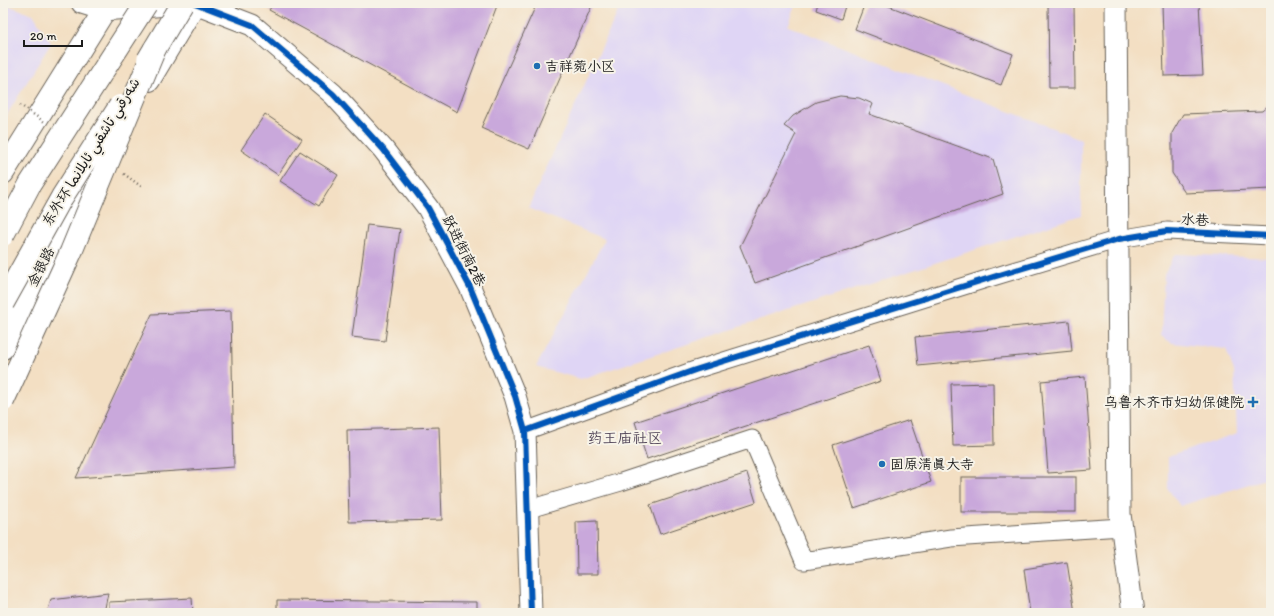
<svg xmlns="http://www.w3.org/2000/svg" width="1274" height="616" viewBox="0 0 1274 616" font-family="Itim,'Playpen Sans Arabic','LXGW WenKai TC',sans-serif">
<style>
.built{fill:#dfd5f5}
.building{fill:#c9a8db}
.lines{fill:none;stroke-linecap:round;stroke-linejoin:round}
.minor-casing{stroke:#676056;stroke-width:19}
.tertiary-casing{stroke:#676056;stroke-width:23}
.primary-casing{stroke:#676056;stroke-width:24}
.minor{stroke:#fff;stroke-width:17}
.tertiary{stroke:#fff;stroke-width:21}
.primary{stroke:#fff;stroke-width:22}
.trunk-bridge-casing{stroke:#676056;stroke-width:24;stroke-linecap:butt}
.path-bridge{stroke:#676056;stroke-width:2.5;stroke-dasharray:1 3;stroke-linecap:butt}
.trunk-bridge{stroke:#fff;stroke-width:22}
.cycleway-casing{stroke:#f7f3e8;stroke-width:8}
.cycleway{stroke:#0057b8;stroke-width:6}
.poi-dot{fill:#1f6fb2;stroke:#f7f3e8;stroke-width:1.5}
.labels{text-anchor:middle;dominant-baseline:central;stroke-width:4;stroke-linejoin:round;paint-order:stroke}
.poi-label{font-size:14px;fill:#1c1c1c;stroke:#f7f3e8;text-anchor:start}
.street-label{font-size:14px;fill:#1c1c1c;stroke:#f7f3e8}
.neighbourhood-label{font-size:15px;fill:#594d5f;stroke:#f7f3e8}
</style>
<rect width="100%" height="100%" fill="#f7f3e8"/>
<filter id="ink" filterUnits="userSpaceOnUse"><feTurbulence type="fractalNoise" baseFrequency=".025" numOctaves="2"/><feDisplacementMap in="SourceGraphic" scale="8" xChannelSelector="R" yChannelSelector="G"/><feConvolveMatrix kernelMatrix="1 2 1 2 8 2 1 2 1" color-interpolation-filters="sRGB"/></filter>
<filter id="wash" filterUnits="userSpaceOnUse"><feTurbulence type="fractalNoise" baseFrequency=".012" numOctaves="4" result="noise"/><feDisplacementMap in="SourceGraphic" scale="16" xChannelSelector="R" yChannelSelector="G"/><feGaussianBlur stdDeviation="0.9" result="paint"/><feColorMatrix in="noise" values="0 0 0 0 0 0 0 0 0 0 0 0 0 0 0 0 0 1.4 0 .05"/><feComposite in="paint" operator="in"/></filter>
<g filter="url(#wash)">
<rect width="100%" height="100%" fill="#f3dfc3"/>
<!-- built -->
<g class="built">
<polygon points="622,3 797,3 788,26 1081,139 1081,215 581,379 536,367 605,239 528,208"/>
<polygon points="3,4 33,14 51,43 3,121"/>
<polygon points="1175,254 1271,258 1271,477 1180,506 1168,489 1168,457 1237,433 1234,371 1226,349 1172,343 1161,336 1164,274"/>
</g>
<g id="blocks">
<!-- building -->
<g class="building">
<polygon points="274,3 498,3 457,112 269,10"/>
<polygon points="537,3 593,3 529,149 481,128"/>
<polygon points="818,3 846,3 841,19 816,10"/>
<polygon points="865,3 881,3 1013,54 1001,85 855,29"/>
<polygon points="1048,3 1074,3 1075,88 1049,88"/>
<polygon points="1162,3 1199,3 1203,75 1164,76"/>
<polygon points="840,96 859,98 873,104 869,114 993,159 1003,194 755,283 740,246 796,134 784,126 793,116 816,102"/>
<polygon points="1271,103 1271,189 1185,193 1172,173 1172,133 1183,114 1262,111"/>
<polygon points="265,114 302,139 278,175 241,150"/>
<polygon points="300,151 338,175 319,206 280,181"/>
<polygon points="367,225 400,229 385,341 352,337"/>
<polygon points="231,311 234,467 76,478 152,314"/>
<polygon points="1069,321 1072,351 918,366 915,337"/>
<polygon points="869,345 881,381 647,459 635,422"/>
<polygon points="1085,377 1092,470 1048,473 1041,381"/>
<polygon points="993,383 994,445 953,446 951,384"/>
<polygon points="910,420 931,482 854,508 833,445"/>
<polygon points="439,427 442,520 349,522 347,430"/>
<polygon points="747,473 756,502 660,534 650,505"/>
<rect x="961" y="477" width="115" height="35"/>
<polygon points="597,521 598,574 577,574 576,522"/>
<polygon points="1067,562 1075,613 1030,613 1024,569"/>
<polygon points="108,593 104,613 47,613 51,600"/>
<polygon points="192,598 193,613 109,613 109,602"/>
<polygon points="277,600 477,602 477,613 277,613"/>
</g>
</g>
</g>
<g filter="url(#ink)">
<use href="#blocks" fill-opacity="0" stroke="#676056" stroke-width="1"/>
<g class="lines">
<!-- minor casing -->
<g class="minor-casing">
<g id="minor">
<polyline points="525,431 695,370 993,277 1119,239 1167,231 1271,236"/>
<polyline points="529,509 621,482 752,439 804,561 951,538 1122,527"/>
</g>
</g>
<!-- tertiary casing -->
<g class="tertiary-casing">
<g id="tertiary">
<polyline points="82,3 104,10 193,3"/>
<polyline points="195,3 252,25 333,94 383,149 428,208 470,287 515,396 525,431 531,613"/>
<polyline points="1116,3 1120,514 1133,613"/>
</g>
</g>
<!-- primary casing -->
<g class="primary-casing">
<g id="primary">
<polyline points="149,80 195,3"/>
<polyline points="3,173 109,3"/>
<polyline points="3,348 41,263 100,163"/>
</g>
</g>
<!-- minor -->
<use href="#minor" class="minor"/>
<!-- tertiary -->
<use href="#tertiary" class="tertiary"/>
<!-- primary -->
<use href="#primary" class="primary"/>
<!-- trunk-bridge casing -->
<g class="trunk-bridge-casing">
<g id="trunk-bridge">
<polyline points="148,60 182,3"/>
<polyline points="3,235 30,184 146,4"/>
<polyline points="3,303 62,197 120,106"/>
<polyline points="3,401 71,252 155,48"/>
</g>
</g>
<!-- path-bridge -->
<g class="path-bridge">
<polyline points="20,105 46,123"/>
<polyline points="124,174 142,187"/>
</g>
<!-- trunk-bridge -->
<use href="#trunk-bridge" class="trunk-bridge"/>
<!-- cycleway casing -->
<g class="cycleway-casing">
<g id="cycleway">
<polyline points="195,3 252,25 333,94 383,149 428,208 470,287 515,396 525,431 531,613"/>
<polyline points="525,431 695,370 993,277 1119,239 1167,231 1271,236"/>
</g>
</g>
<!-- cycleway -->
<use href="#cycleway" class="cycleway"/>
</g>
</g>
<!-- markers -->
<g class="poi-dot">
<circle cx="537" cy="66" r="4"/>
<path d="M1251 396h4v4h4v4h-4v4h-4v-4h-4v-4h4z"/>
<circle cx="882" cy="464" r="4"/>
</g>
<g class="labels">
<!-- poi labels -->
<g class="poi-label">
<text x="545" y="66">吉祥菀小区</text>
<text x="1244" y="402" text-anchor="end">乌鲁木齐市妇幼保健院</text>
<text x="890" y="464">固原清真大寺</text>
</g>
<!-- street labels -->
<g class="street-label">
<text transform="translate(91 152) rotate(-58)">东外环 شەرقىي تاشقىي ئايلانما</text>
<text transform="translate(1195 220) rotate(3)">水巷</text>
<text transform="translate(464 251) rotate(63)">跃进街南2巷</text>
<text transform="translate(41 267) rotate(-63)">金银路</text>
</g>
<!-- neighbourhood labels -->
<g class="neighbourhood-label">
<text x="625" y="438">药王庙社区</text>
</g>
</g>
<!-- margin -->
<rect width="1274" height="616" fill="none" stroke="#f7f3e8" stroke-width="16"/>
<!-- scale -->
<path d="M24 40v6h58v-6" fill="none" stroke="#1c1c1c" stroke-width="2"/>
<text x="30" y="40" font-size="12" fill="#1c1c1c" stroke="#f7f3e8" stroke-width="3" paint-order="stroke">20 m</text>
</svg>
